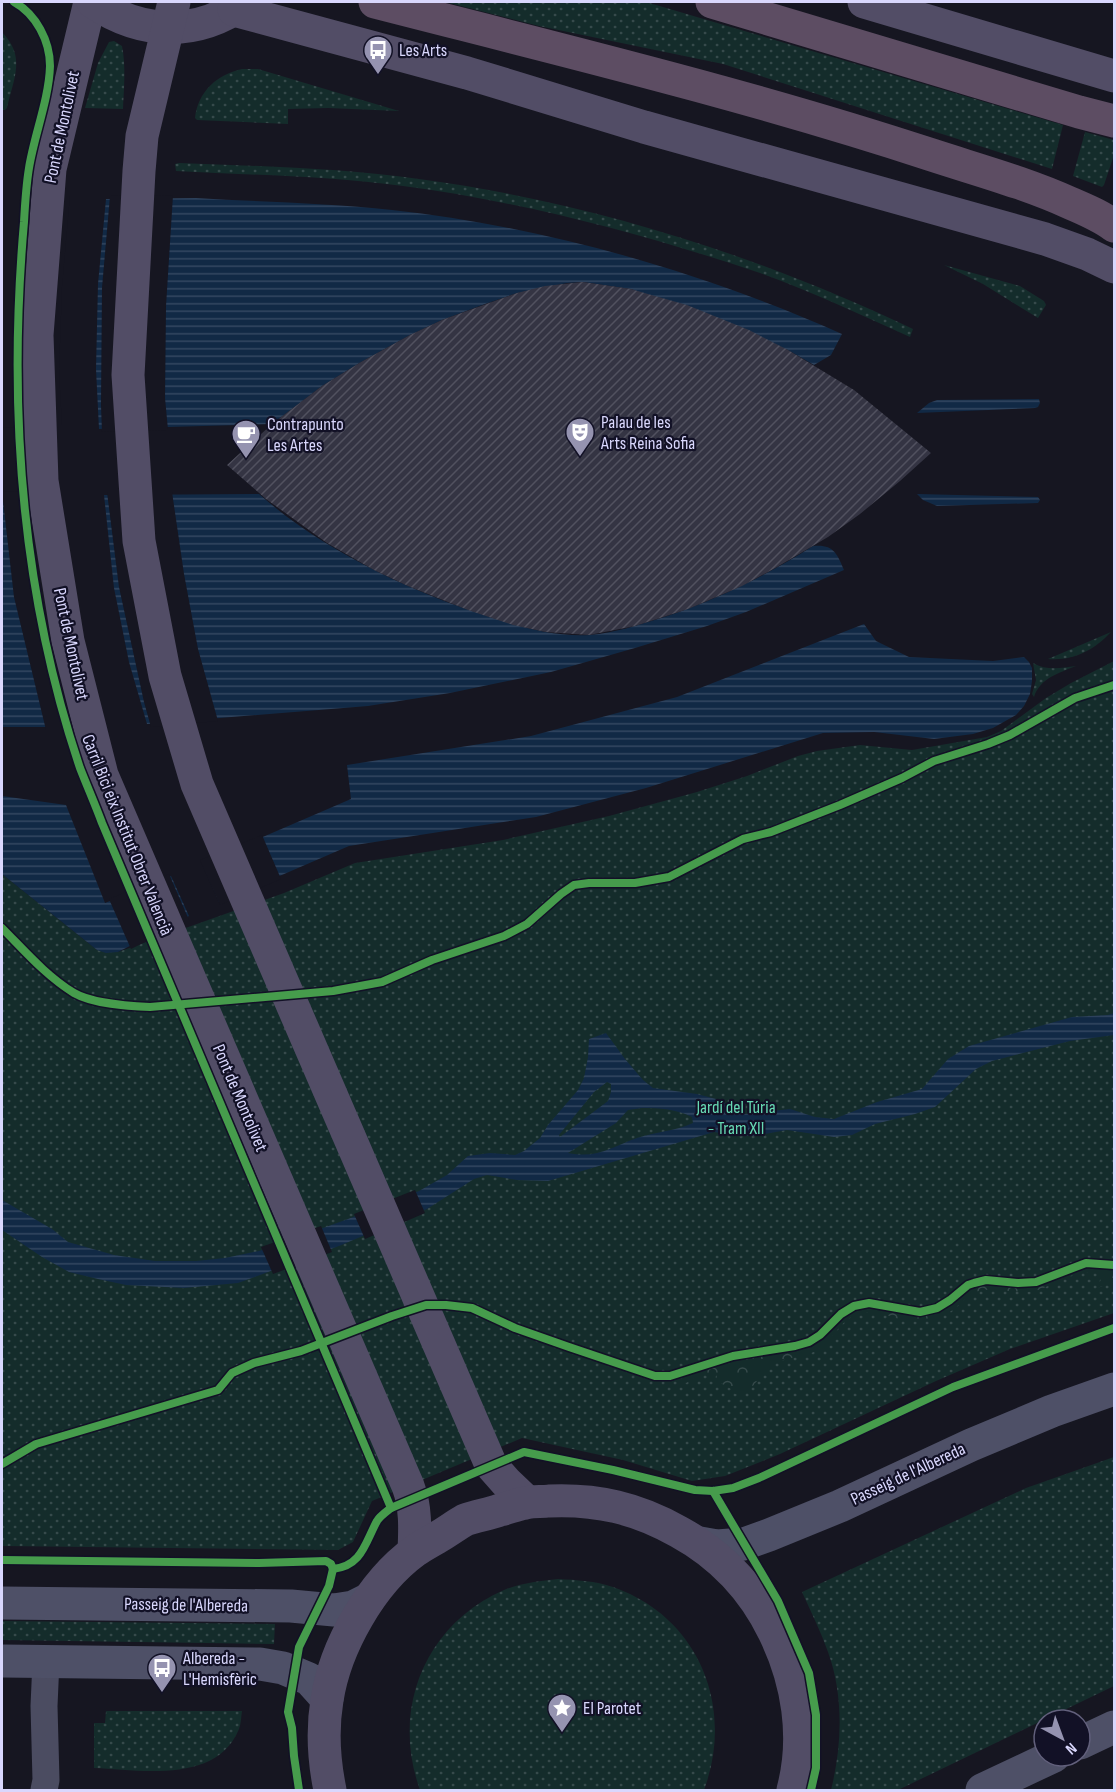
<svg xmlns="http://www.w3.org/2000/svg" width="1116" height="1792" viewBox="0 0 1116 1792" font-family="'Sofia Sans Condensed',sans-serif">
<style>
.green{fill:url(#green-dots)}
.forest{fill:url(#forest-crowns)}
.water{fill:url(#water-rules);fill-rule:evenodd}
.pier{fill:#161621}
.building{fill:url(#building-hatch)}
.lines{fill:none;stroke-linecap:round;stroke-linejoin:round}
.street{stroke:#4b4c61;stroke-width:27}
.secondary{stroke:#4e5067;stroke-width:33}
.primary{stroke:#524d66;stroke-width:33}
.highway{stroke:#5d4d63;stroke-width:33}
.cycleway-casing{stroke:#121126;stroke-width:11}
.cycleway{stroke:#469c4c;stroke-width:8}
.labels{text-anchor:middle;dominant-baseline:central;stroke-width:4.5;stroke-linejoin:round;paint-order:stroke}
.poi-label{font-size:18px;fill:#d9d7fd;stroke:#121126;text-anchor:start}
.street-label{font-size:18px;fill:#d9d7fd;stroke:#121126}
.park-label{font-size:18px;fill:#67dab4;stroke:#121126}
</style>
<defs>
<pattern id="green-dots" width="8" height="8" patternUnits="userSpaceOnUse" patternTransform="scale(1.5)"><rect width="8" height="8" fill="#142c2b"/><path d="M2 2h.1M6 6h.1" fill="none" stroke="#364a4b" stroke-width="1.8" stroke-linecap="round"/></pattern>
<pattern id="forest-crowns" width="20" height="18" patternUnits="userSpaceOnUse" patternTransform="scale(1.5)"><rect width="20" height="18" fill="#142c2b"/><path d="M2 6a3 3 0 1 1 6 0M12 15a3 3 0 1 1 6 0" fill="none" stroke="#364a4b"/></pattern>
<pattern id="water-rules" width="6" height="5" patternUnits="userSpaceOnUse" patternTransform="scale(1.5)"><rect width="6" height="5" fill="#112945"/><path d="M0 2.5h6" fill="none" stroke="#334761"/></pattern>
<pattern id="building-hatch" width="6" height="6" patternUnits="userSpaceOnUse" patternTransform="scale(1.5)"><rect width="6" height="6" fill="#343443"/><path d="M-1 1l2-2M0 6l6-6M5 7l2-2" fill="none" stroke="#51515f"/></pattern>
</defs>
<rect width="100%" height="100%" fill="#161621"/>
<!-- green -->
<g class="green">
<polygon points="445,2 646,2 1063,125 1052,169 723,64 539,26"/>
<path d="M2 32C26 57 14 77 7 108L5 110H2Z"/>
<path d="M114 41 122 46C126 66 124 88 123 109L85 108 98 63 109 42Z"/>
<path d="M242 69H258L399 111 328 108 288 109V124L197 120 195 118C198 92 216 75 242 69Z"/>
<polygon points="1085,132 1114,140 1114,155 1104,185 1102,187 1073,176"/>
<path d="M179 163C259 166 339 168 419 179 591 202 757 255 913 329L910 337C861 315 811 291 760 273 644 234 524 202 403 186 328 176 251 175 176 171L175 164Z"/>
<polygon points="944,265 1020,286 1044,301 1046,305 1038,318 983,284"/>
<path d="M1111 632C1094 650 1074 661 1048 659Z"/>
<polygon points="1114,661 1114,1313 1010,1349 936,1381 780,1454 725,1476 692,1481 623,1460 522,1438 372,1501 353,1542 338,1550 2,1546 2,874 97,950 118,952 284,893 355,863 503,840 609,816 697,792 747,776 798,756 817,751 860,745 912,750 987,737 1001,731 1046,698 1071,683"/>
<path d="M1033 663C1047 671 1061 668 1076 666 1059 673 1040 678 1034 697L1032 694 1036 680Z"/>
<path d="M1114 1457V1686L898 1790H831C842 1746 844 1696 828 1652 821 1632 811 1612 802 1592L1026 1488Z"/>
<path d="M558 1579C577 1580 595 1581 613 1587 699 1617 735 1707 704 1790H420C391 1710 424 1625 504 1590 521 1583 540 1581 558 1579Z"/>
<polygon points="2,1621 275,1624 274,1644 2,1640"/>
<path d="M106 1711H242C241 1717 241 1724 239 1729 217 1784 140 1770 94 1768V1723H105Z"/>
</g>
<!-- forest -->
<path class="forest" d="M1092 1267 1114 1271V1282L1097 1288 1103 1275 1101 1272C1092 1272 1082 1272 1073 1275 1057 1280 1044 1291 1026 1292 1010 1293 992 1286 976 1292 968 1296 961 1303 954 1309 946 1315 935 1319 925 1321 900 1325 876 1304 853 1316 839 1323 833 1339 821 1348 807 1358 788 1356 773 1364 762 1370 760 1379 752 1387 748 1391 740 1392 735 1394L733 1390 716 1380 717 1375C705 1373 697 1376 686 1383L682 1381 683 1377 731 1363 814 1345C829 1334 838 1317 856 1310 882 1301 908 1321 934 1313 949 1309 958 1294 972 1288 992 1281 1012 1291 1032 1287 1047 1285 1060 1276 1074 1270 1080 1268 1086 1268 1092 1267Z"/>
<!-- water -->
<g class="water">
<path d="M196 198C261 202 327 203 392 210 546 227 700 271 842 334L831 355 814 365 788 350 631 289 583 282 567 283 517 293 485 304 442 320 410 335 361 362 322 386 272 424 99 429 96 369 98 284 106 199Z"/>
<polygon points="1039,399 1040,403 1038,407 1035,408 917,413 929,403 937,400"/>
<polygon points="57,494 67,581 102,727 2,727 2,495"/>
<path d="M259 494C321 549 409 591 487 616 520 627 555 637 590 635 614 633 638 625 661 618 714 601 766 576 813 546 833 544 837 553 844 570L746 612 707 626 635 648 551 672 450 693 368 706 147 724 129 662 114 588 104 495Z"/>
<polygon points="917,494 1038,497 1040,500 1038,503 937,506 923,500"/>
<polygon points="864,624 876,641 909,657 993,661 1024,657 1029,662 1032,668 1032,681 1030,694 1024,706 1016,715 993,728 973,734 934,739 874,732 823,733 646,788 536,817 349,846 219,902 202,863 351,799 347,765 531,736 677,697"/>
<polygon points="2,796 66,805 105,903 171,876 189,916 118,952 106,953 97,950 2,874"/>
<path d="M1114 1013V1035L1070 1041 992 1061 976 1069 935 1107 915 1114 875 1124 852 1135 834 1137 787 1130 753 1136 731 1135 714 1132 548 1181 517 1180 487 1175 474 1179 427 1209 339 1246 238 1283 184 1288 126 1285 98 1279 69 1272 42 1257 2 1230V1200L52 1229 68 1242 114 1255 155 1261H196L225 1258 259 1251 348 1219 419 1191 447 1175 468 1156 490 1153 515 1155 524 1151 540 1138 548 1125 578 1090 584 1078 588 1057 589 1039 606 1033 625 1059 643 1080 653 1088 697 1094 716 1099 745 1114 790 1109 815 1117 834 1119 877 1102 922 1089 948 1059 969 1046 1072 1017 1108 1015ZM607 1082 611 1084V1092L608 1101 560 1137 559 1135 594 1092ZM642 1108C660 1108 676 1109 692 1117L693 1123C675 1131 655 1132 637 1138 611 1147 598 1159 568 1153L616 1123 628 1110Z"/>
</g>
<!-- pier -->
<g class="pier">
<polygon points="5,194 68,194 70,195 62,287 59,371 62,425 59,427 2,428 2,233"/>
<polygon points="173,195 166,306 165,398 168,430 102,432 101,405 102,288 110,196"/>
<polygon points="57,491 70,580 103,730 46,730 14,597 2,492"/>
<polygon points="107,492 172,492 184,574 198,649 218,721 151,727 144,702 119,587"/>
<polygon points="262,835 281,879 220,905 200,860"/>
<polygon points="169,874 189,920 131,949 109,899"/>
<polygon points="415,1190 425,1213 365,1239 354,1214"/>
<polygon points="321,1226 332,1252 273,1274 261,1247"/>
</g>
<!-- building -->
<polygon class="building" points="583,282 631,289 648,294 687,305 749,330 788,350 854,390 931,453 900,481 860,514 828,537 777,567 742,586 688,609 635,626 589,635 546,632 513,625 468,610 408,586 374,570 327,543 266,499 227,465 272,424 322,386 361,362 410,335 442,320 517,293 545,286"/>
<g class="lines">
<!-- street -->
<polyline class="street" points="44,1790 46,1780 44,1706 46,1661"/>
<!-- secondary -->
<g class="secondary">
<polyline points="700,1543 717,1546 744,1544 769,1535 840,1506 971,1445 1052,1411 1114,1389"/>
<polyline points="2,1603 291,1606 334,1610 353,1607 369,1599"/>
<polyline points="2,1661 260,1664 283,1668 309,1679 327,1699"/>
<polyline points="1080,1743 1114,1727"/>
<polyline points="982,1790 1054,1756"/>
</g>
<!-- primary -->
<g class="primary">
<path d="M90 2 50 169 37 335 42 481 68 641 102 775 408 1486C416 1507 415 1529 414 1551"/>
<path d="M93 2C142 35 197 37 245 2"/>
<polyline points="174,2 142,136 139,171 128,375 139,541 165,676 197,784 491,1465 506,1482 527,1502"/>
<polyline points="864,2 1114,76"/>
<polyline points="234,10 467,73 644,127 1045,239 1087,254 1114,267"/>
<path d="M330 1790C324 1761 322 1730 327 1700 335 1647 371 1583 415 1551 422 1546 430 1542 438 1537 447 1532 456 1525 465 1520 476 1516 489 1514 500 1510 509 1508 517 1504 526 1503 533 1501 541 1502 549 1501 597 1499 637 1508 679 1532 721 1555 753 1589 774 1632 798 1681 807 1737 793 1790"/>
</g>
<!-- highway -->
<g class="highway">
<path d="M375 2C562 50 749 95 932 155 978 170 1026 183 1070 203 1086 210 1101 216 1114 226"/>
<polyline points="712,2 1079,112 1114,121"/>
</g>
<!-- cycleway casing -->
<g class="cycleway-casing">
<g id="cycleway">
<path d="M14 2C36 14 50 41 50 66 49 99 34 136 29 168 26 186 25 204 24 222 8 405 21 593 80 768 87 786 95 804 102 823L391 1508"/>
<path d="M2 928C24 950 46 976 74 993 93 1004 128 1006 150 1007L333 991 382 982 432 960 504 936 527 924 561 894 574 885 589 883H635L669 877 743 839 771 832 840 805 902 778 934 761 988 744 1010 735 1075 698 1114 685"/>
<polyline points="2,1464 36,1444 218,1390 232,1373 254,1363 301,1351 392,1316 426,1305 446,1305 472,1308 515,1328 569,1347 655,1376 670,1376 733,1356 795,1346 809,1342 820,1335 841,1314 854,1306 869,1303 920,1312 937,1308 950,1300 968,1285 974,1283 986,1280 1018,1283 1036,1282 1086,1263 1114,1265"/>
<polyline points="713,1491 778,1601 809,1673 816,1715 816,1768 811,1790"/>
<polyline points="2,1560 259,1563 326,1561 331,1564 333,1569"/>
<path d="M333 1569C362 1566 365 1543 377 1521 380 1516 386 1512 391 1508L524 1452 613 1470 695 1490 713 1491 733 1488 759 1478 953 1387 1114 1328"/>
<polyline points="299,1790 294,1756 292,1728 288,1712 299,1647 329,1586 333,1569"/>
</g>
</g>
<!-- cycleway -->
<use href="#cycleway" class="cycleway"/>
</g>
<!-- icons -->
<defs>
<g id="bus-pin" transform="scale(1.5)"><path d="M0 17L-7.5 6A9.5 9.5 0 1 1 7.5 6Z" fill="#9593b0" stroke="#121126"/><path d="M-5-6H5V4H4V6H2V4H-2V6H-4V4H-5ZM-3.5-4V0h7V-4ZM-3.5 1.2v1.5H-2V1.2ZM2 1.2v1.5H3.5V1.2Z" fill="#fff"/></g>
<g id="theatre-pin" transform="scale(1.5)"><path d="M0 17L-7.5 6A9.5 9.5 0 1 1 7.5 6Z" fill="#9593b0" stroke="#121126"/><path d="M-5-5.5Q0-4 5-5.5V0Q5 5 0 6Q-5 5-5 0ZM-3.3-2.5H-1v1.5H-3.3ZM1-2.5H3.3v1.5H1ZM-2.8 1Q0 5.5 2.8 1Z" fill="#fff"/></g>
<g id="cafe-pin" transform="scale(1.5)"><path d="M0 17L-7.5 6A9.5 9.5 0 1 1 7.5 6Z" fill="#9593b0" stroke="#121126"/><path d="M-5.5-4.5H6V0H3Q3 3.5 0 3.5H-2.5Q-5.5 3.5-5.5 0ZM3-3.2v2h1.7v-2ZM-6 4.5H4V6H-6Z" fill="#fff"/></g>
<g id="sight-pin" transform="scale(1.5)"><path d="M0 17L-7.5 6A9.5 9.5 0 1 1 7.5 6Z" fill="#9593b0" stroke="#121126"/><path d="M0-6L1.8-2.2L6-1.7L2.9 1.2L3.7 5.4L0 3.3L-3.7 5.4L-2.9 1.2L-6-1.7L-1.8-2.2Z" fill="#fff"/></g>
</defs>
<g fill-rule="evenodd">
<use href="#bus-pin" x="378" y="50"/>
<use href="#theatre-pin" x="580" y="432"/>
<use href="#cafe-pin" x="246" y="434"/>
<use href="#bus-pin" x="162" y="1668"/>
<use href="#sight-pin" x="562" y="1708"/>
</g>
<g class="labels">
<!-- poi labels -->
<g class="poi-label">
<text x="399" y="50">Les Arts</text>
<text x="601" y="422">Palau de les<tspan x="601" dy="21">Arts Reina Sofia</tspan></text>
<text x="267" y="424">Contrapunto<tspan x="267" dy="21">Les Artes</tspan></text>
<text x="183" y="1658">Albereda -<tspan x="183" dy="21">L'Hemisfèric</tspan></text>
<text x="583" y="1708">El Parotet</text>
</g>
<!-- street labels -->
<g class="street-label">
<text transform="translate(62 127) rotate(-78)">Pont de Montolivet</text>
<text transform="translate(71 644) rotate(78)">Pont de Montolivet</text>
<text transform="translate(127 835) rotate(68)">Carril Bici eix Institut Obrer Valencià</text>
<text transform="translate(240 1098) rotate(67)">Pont de Montolivet</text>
<text transform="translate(908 1474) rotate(-25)">Passeig de l'Albereda</text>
<text transform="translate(186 1605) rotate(1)">Passeig de l'Albereda</text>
</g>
<!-- park labels -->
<g class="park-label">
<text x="736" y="1107">Jardí del Túria<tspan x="736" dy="21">- Tram XII</tspan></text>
</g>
</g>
<!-- border -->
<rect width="1116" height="1792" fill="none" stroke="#d9d7fd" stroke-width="6"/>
<!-- north arrow -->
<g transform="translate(1062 1738) rotate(139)"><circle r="28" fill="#121126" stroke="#62607c" stroke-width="1.5"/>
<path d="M0-4.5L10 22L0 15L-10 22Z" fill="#9593b0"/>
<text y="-9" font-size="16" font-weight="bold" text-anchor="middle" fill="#d9d7fd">N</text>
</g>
</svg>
